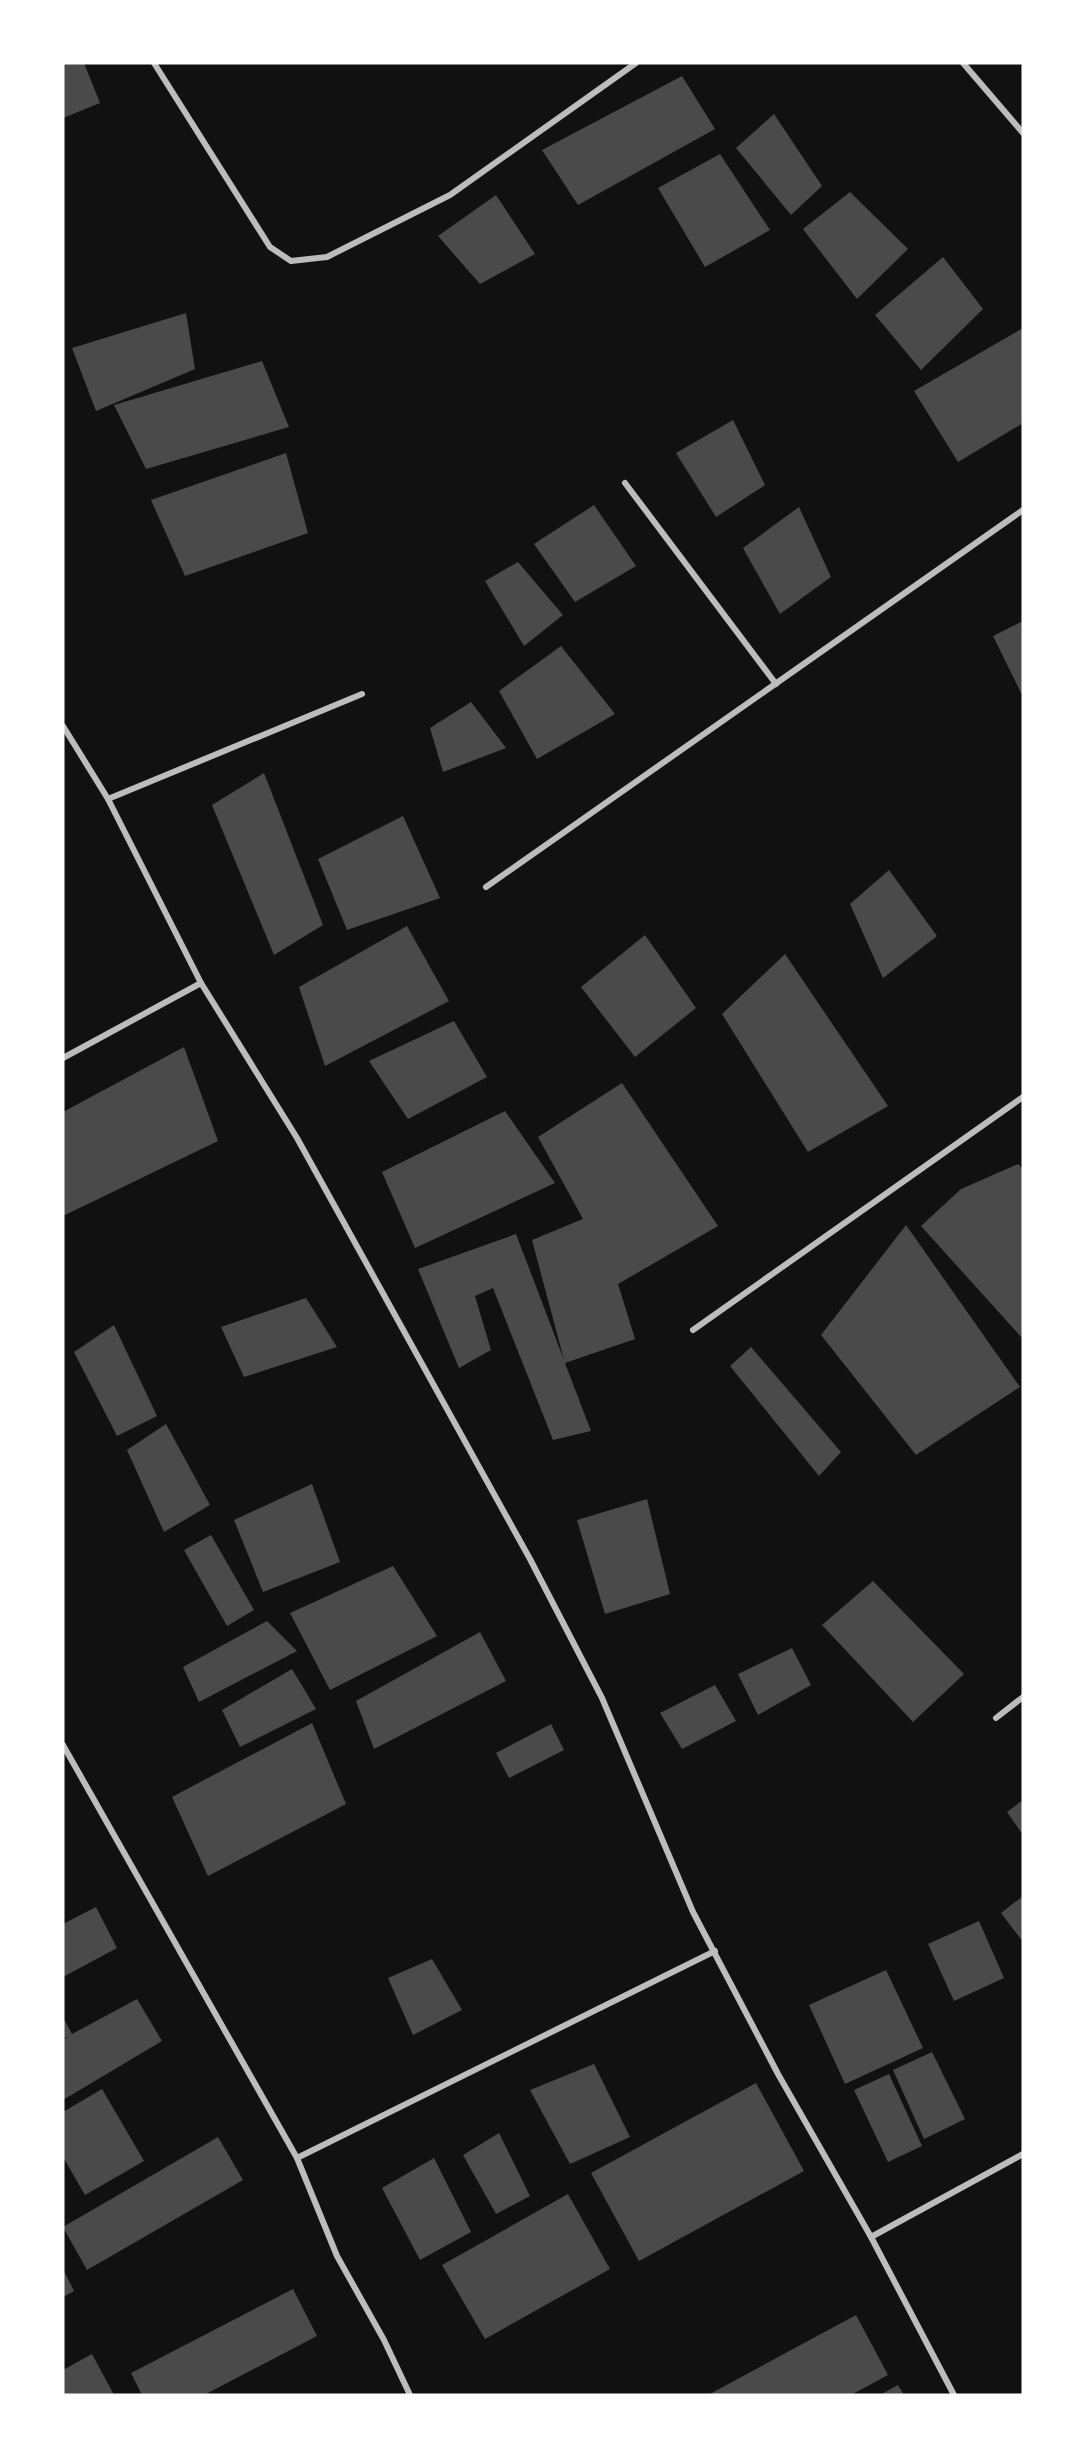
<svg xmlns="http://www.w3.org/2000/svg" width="1086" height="2458" viewBox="0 0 1086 2458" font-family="'Exo 2',sans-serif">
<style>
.building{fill:#4a4a4a}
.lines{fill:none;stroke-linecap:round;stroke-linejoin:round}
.minor{stroke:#bcbcbc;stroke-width:6}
</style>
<rect width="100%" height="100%" fill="#111"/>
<!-- building -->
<g class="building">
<polygon points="63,63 84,63 100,103 63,118"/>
<polygon points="682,76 715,129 578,205 542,150"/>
<polygon points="774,114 822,186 791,215 736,148"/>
<polygon points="720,154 770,230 705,267 658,188"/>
<polygon points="850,192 908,249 857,299 803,229"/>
<polygon points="496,195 535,254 480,284 438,236"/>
<polygon points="943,257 983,309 921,370 875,315"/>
<polygon points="186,313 195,369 96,411 72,348"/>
<polygon points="1023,328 1023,423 958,462 914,391"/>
<polygon points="262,361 289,427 146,469 114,405"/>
<polygon points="733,420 765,485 716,517 676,453"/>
<polygon points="286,453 308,533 185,576 151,500"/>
<polygon points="594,505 636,566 575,602 534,544"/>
<polygon points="799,507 831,577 780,614 743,548"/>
<polygon points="518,562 563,615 524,646 485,581"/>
<polygon points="1023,621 1023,697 993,636"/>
<polygon points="561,646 615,714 537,759 499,691"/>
<polygon points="471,702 506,748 443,772 430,728"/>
<polygon points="264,773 323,925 274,955 212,805"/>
<polygon points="403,816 440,898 347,930 318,859"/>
<polygon points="889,870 937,936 883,978 850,904"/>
<polygon points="407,926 449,1001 325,1066 299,987"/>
<polygon points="645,935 696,1008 635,1057 581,987"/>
<polygon points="785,954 888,1106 808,1152 722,1014"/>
<polygon points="454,1021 487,1077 408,1119 369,1061"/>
<polygon points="184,1047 218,1141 63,1216 63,1112"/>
<polygon points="622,1083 718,1226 618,1284 635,1339 565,1363 591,1431 553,1440 493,1288 475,1296 491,1350 459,1368 418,1269 516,1234 564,1360 532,1240 583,1219 538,1137"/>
<polygon points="505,1111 555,1183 415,1248 382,1172"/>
<polygon points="1018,1164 1023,1169 1023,1339 921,1226 961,1189"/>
<polygon points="906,1225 1020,1387 916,1455 821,1335"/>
<polygon points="306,1298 337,1347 244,1377 221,1327"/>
<polygon points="114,1325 157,1416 117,1436 74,1352"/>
<polygon points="751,1347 841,1452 819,1476 730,1366"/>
<polygon points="166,1424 210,1505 164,1532 127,1450"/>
<polygon points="312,1484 340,1562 263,1592 234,1520"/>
<polygon points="647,1499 670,1594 605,1614 577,1520"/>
<polygon points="211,1535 254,1610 227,1626 184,1550"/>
<polygon points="393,1566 437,1636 330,1690 290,1613"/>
<polygon points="873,1581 964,1674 913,1722 822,1625"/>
<polygon points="267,1621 297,1651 199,1702 183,1667"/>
<polygon points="480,1632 506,1681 374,1749 356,1701"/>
<polygon points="792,1648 811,1685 758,1715 738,1674"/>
<polygon points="292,1669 316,1709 240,1747 222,1710"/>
<polygon points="715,1685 736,1721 682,1749 660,1713"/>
<polygon points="312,1723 346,1804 208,1876 172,1797"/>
<polygon points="551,1724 564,1750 509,1778 496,1753"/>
<polygon points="1023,1800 1023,1835 1007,1812"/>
<polygon points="1023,1896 1023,1942 1001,1913"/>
<polygon points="96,1907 117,1948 63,1977 63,1924"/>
<polygon points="979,1921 1004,1978 954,2001 928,1944"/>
<polygon points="432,1959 462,2010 413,2035 388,1978"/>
<polygon points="886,1970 923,2048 845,2084 809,2005"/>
<polygon points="137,1999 162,2041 63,2100 63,2040 70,2036 63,2039 63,2017 72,2034"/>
<polygon points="932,2052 965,2119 924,2139 893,2070"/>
<polygon points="594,2064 630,2137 570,2164 530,2090"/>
<polygon points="889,2074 922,2146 888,2162 854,2090"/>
<polygon points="756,2083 804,2171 639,2261 591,2173"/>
<polygon points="102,2089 144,2161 85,2195 63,2157 63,2112"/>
<polygon points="499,2133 530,2196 496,2214 463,2155"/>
<polygon points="218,2137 243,2180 87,2270 63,2227"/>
<polygon points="434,2158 471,2232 420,2260 382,2188"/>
<polygon points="568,2194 610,2269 485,2339 442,2265"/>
<polygon points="63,2269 74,2291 63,2297"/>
<polygon points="293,2289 317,2336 204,2395 142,2395 131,2373"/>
<polygon points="856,2315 888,2375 851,2395 708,2395"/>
<polygon points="92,2354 114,2395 63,2395 63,2370"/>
<polygon points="898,2385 904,2395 880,2395"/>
</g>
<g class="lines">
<!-- minor -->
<g class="minor">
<polyline points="154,63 270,247 291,261 327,257 450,195 636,63"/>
<polyline points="963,63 1023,133"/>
<polyline points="625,483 776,684"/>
<polyline points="63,726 108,799 201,983 297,1138 530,1559 602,1698 693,1912 778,2074 871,2237 954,2395"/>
<polyline points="108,799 362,694"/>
<polyline points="486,887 1023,510"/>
<polyline points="63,1058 201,983"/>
<polyline points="693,1330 1023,1097"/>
<polyline points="996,1718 1023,1697"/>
<polyline points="63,1745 297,2158 337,2256 384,2340 410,2395"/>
<polyline points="297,2158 715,1951"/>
<polyline points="871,2237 1023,2154"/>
</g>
</g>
<!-- border -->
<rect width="1086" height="2458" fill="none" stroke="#ffffff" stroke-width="129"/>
</svg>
